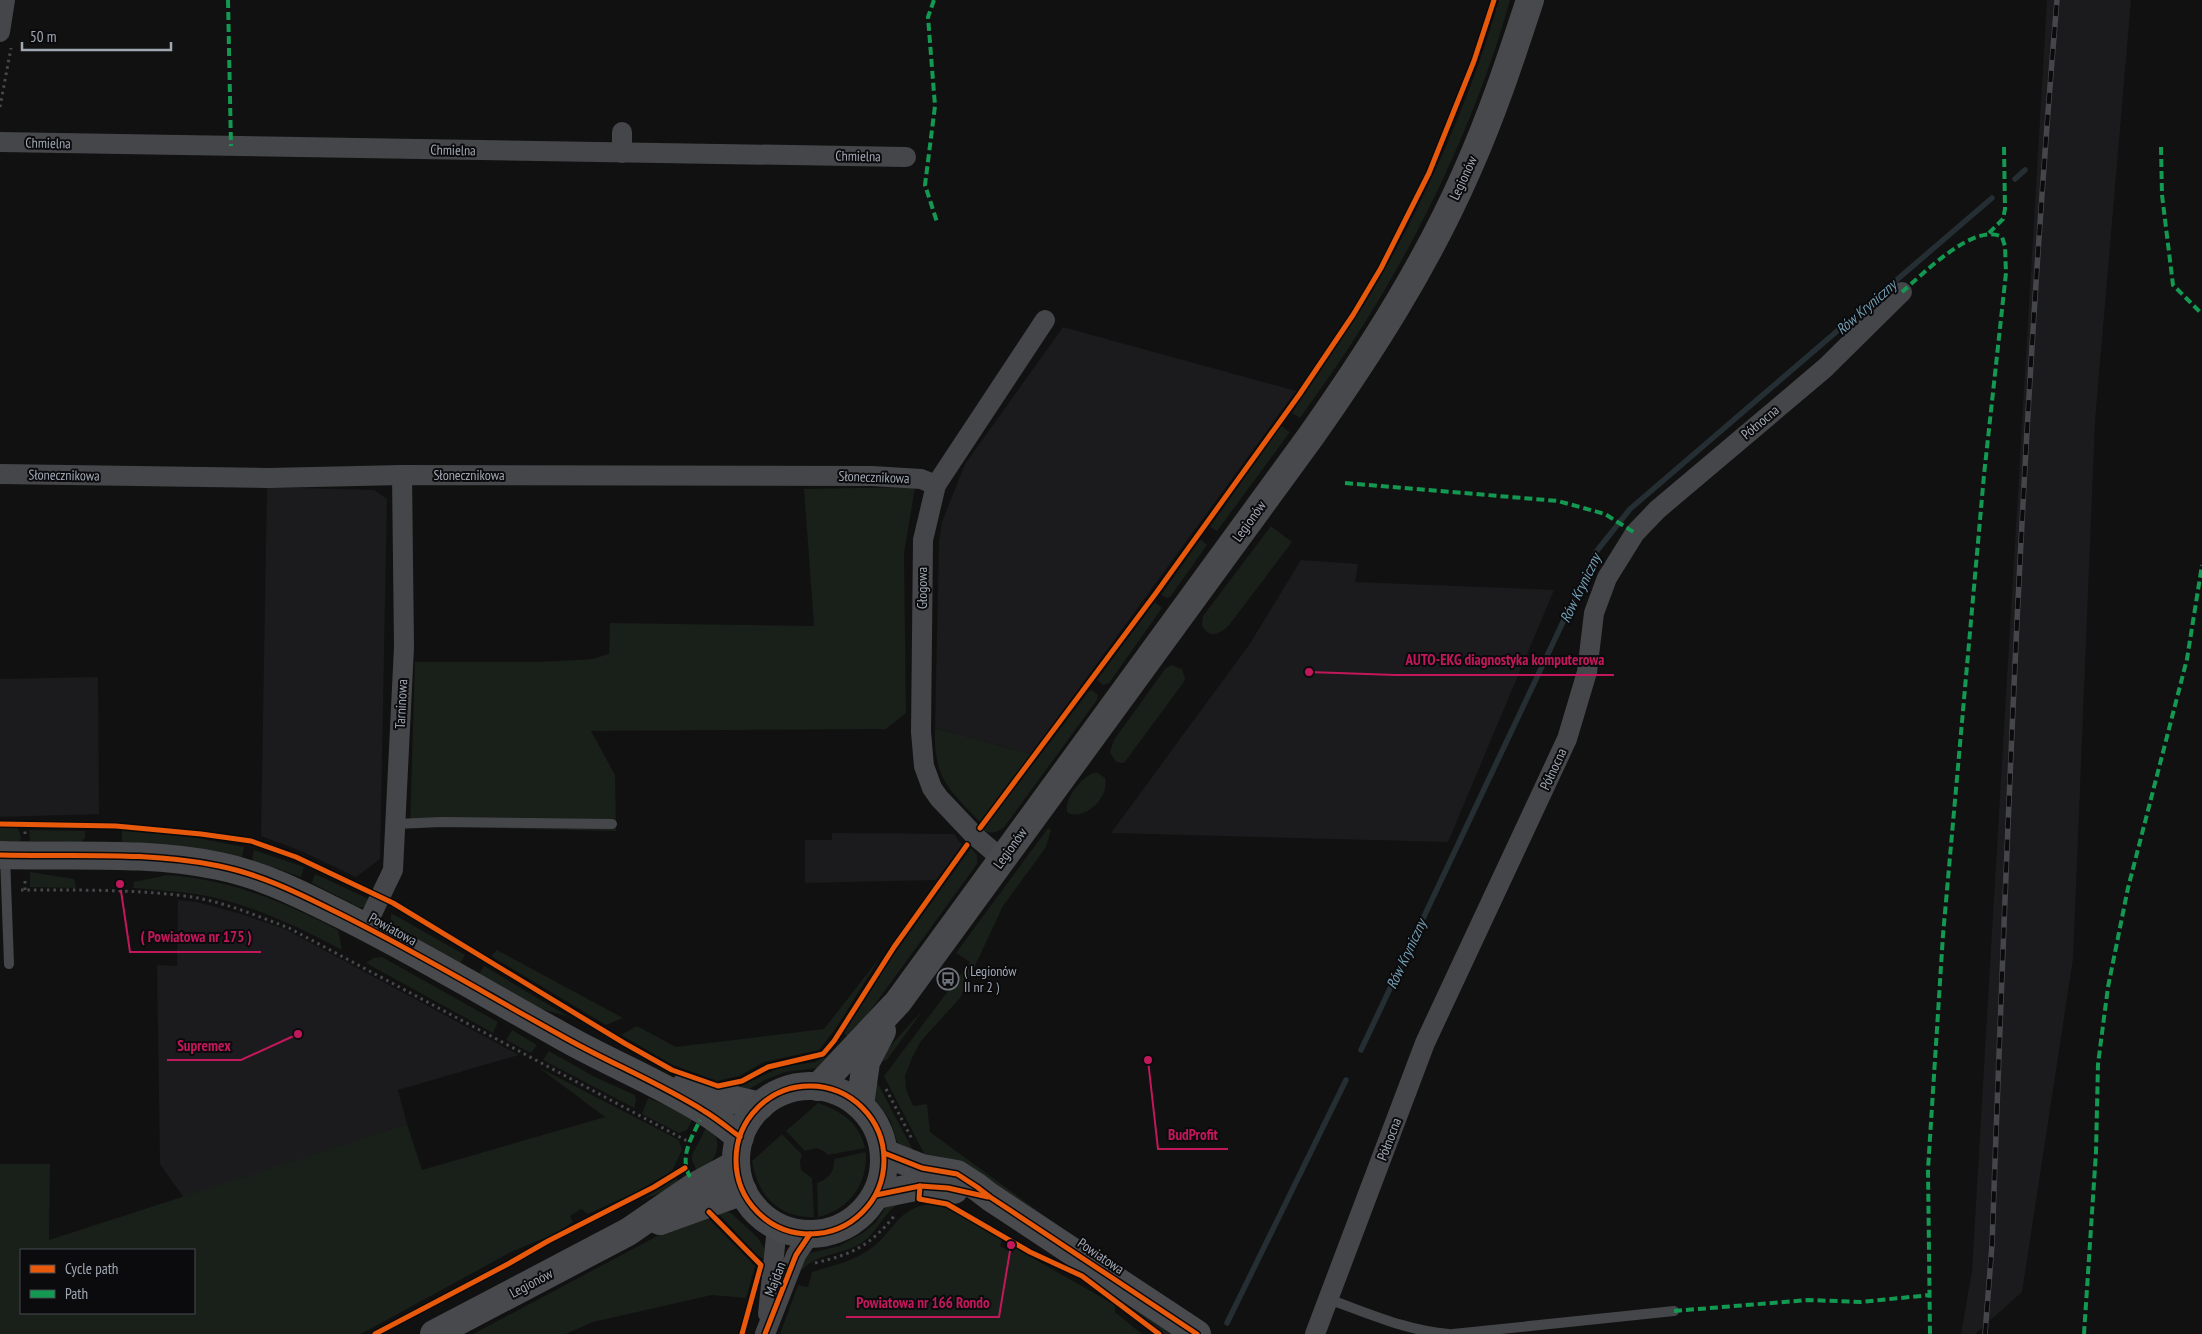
<svg xmlns="http://www.w3.org/2000/svg" width="2202" height="1334" viewBox="0 0 2202 1334" font-family="'PT Sans Narrow',sans-serif">
<style>
.built{fill:#1b1b1d}
.green{fill:#191f19;fill-rule:evenodd}
.lines{fill:none;stroke-linecap:round;stroke-linejoin:round}
.stream{stroke:#242e33;stroke-width:5.5}
.path{stroke:#46484c;stroke-width:3;stroke-dasharray:2.5 4;stroke-linecap:butt}
.lane{stroke:#45464a;stroke-width:10}
.street{stroke:#45464a;stroke-width:20}
.secondary{stroke:#494a4e;stroke-width:28}
.highway{stroke:#47494c;stroke-width:28}
.rail-casing{stroke:#454649;stroke-width:5.5}
.rail{stroke:#0b0b0d;stroke-width:4;stroke-dasharray:11;stroke-linecap:butt}
.quiet{stroke:#139951;stroke-width:4;stroke-dasharray:8 4;stroke-linecap:butt}
.cycleway-casing{stroke:#0b0b0d;stroke-width:8}
.cycleway{stroke:#e8590c;stroke-width:5}
.labels{text-anchor:middle;dominant-baseline:central;stroke-width:4;stroke-linejoin:round;paint-order:stroke}
.street-label{font-size:14px;fill:#a0a8b4;stroke:#0b0b0d}
.poi-label{font-size:14px;fill:#a0a8b4;stroke:#0b0b0d;text-anchor:start}
.water-label{font-size:15px;font-style:italic;fill:#739db2;stroke:#0b0b0d}
.leader{fill:none;stroke:#c2185b;stroke-width:2}
.callout-dot{fill:#c2185b;stroke:#0b0b0d;stroke-width:2}
.callout-label{font-size:15px;text-anchor:middle;font-weight:bold;fill:#c2185b;stroke:#0b0b0d;stroke-width:4;stroke-linejoin:round;paint-order:stroke}
</style>
<rect width="100%" height="100%" fill="#111"/>
<!-- built -->
<g class="built">
<polygon points="2047,0 2131,0 2095,421 2073,959 2022,1292 1975,1334 1961,1334 1972,1271"/>
<polygon points="1063,327 1296,391 1031,754 935,728 939,541 942,522 965,464"/>
<polygon points="267,487 374,490 387,499 380,859 356,877 301,851 261,836"/>
<polygon points="1301,560 1358,564 1355,582 1554,590 1448,842 1111,833 1249,645"/>
<polygon points="98,677 99,814 0,817 0,679"/>
<polygon points="832,833 954,834 962,845 936,880 805,883 805,840 832,840"/>
<polygon points="178,900 197,902 241,914 285,929 519,1055 398,1090 407,1124 184,1198 160,1164 157,965 177,966"/>
</g>
<!-- green -->
<g class="green">
<path d="M1499 0H1510C1479 112 1426 225 1364 324 1344 356 1322 387 1300 418L1292 413C1323 366 1356 321 1383 273 1431 187 1472 94 1499 0Z"/>
<polygon points="1281,426 1290,432 1217,531 1210,527"/>
<polygon points="915,487 904,553 906,713 886,729 591,731 615,775 616,831 410,826 415,662 542,662 592,659 609,654 610,623 814,626 804,489"/>
<path d="M1271 526 1292 542 1230 624C1222 633 1209 641 1202 625L1203 616Z"/>
<polygon points="1200,540 1202,540 1207,545 1170,597 1167,598 1161,595"/>
<polygon points="1155,602 1162,608 1109,683 1103,685 1097,680"/>
<polygon points="1171,665 1182,669 1185,678 1183,683 1124,763 1116,762 1110,752 1114,740 1165,669"/>
<path d="M1092 690 1098 695 1097 700 1005 826C999 832 991 835 983 830L1089 691Z"/>
<path d="M935 728 1031 754 980 822C948 789 933 777 935 728Z"/>
<path d="M1093 773H1098L1105 778C1110 796 1086 821 1068 813 1061 802 1082 777 1093 773Z"/>
<polygon points="0,828 18,828 21,837 20,841 0,841"/>
<polygon points="1048,828 1051,830 1046,847 1003,906 960,998 921,1041 912,1058 905,1076 906,1089 913,1106 927,1104 930,1132 1064,1230 929,1163 884,1076 970,962 956,953"/>
<polygon points="29,830 85,831 85,838 81,842 30,841"/>
<polygon points="122,830 197,838 244,847 242,857 197,849 122,842"/>
<polygon points="971,848 977,855 977,864 849,1040 844,1033 890,960"/>
<polygon points="254,850 304,867 301,877 252,860"/>
<polygon points="30,872 74,879 76,888 30,887"/>
<polygon points="315,874 373,901 367,907 359,907 312,883"/>
<path d="M168 875C228 879 285 902 338 930L342 950C296 926 247 902 195 894 175 891 154 890 133 888L134 882Z"/>
<polygon points="391,913 465,955 460,964 396,928 391,921"/>
<polygon points="497,950 623,1018 606,1025 491,956"/>
<polygon points="881,956 836,1028 819,1050 764,1062 739,1076 717,1081 673,1065 621,1035 637,1026 676,1047 824,1029"/>
<polygon points="382,957 498,1022 493,1033 366,963 373,958"/>
<polygon points="484,966 569,1017 532,1006 478,975"/>
<polygon points="923,1010 887,1060 880,1062 880,1057"/>
<polygon points="512,1030 537,1045 531,1053 506,1040"/>
<polygon points="549,1051 595,1077 635,1095 636,1101 634,1108 543,1060"/>
<polygon points="831,1053 817,1068 785,1072 765,1080 744,1092 729,1088 743,1085 781,1067 815,1062"/>
<path d="M538 1067 679 1140 682 1150 672 1171 638 1191 588 1214 581 1209 570 1216 573 1222 554 1234 511 1252 361 1334H0V1164H50L49 1240 407 1124 422 1170 605 1117ZM194 1250V1313H21V1250Z"/>
<polygon points="870,1074 878,1084 916,1156 898,1144 890,1120 873,1097"/>
<polygon points="648,1098 694,1117 687,1130 679,1133 642,1114"/>
<path d="M818 1103C841 1111 859 1122 865 1148L828 1155 825 1152 817 1148 805 1151 786 1131Z"/>
<path d="M708 1124C725 1144 717 1160 698 1174L692 1160V1155Z"/>
<path d="M782 1134 802 1155 800 1161 801 1170 812 1178 814 1217C778 1218 757 1194 752 1161Z"/>
<path d="M866 1152C868 1184 849 1210 818 1217L817 1183C829 1179 835 1171 834 1159Z"/>
<polygon points="677,1178 680,1186 641,1200"/>
<path d="M908 1200C904 1202 898 1204 894 1207 882 1217 876 1233 863 1242 844 1255 818 1253 803 1269L798 1267 804 1257 810 1253 839 1246 863 1233 876 1222 887 1205Z"/>
<path d="M932 1204 953 1210 1002 1240 1000 1246 1012 1253 1015 1248 1115 1305V1312L1142 1334H780L798 1285 808 1287 812 1272C831 1266 851 1262 867 1251 894 1235 895 1207 932 1204Z"/>
<polygon points="714,1209 731,1213 758,1238 764,1248 765,1259 758,1256"/>
<polygon points="705,1215 755,1266 746,1298 712,1295 593,1322 566,1334 473,1334 691,1218"/>
<polygon points="1106,1289 1178,1334 1163,1334"/>
</g>
<g class="lines">
<!-- stream -->
<g class="stream">
<polyline points="2015,179 2025,170"/>
<polyline points="1361,1050 1596,552 1630,509 1992,198"/>
<polyline points="1227,1323 1346,1080"/>
</g>
<!-- path -->
<g class="path">
<polyline points="0,107 11,48"/>
<polyline points="25,825 25,834"/>
<path d="M21 890C76 890 144 889 198 898 229 904 260 917 289 928L689 1142"/>
<polyline points="25,890 25,878"/>
<polyline points="886,1089 912,1139"/>
<polyline points="961,1212 1009,1240"/>
<path d="M815 1263C853 1254 870 1246 895 1215"/>
</g>
<!-- lane -->
<g class="lane">
<polyline points="396,824 441,822 612,824"/>
<polyline points="5,856 9,964"/>
<path d="M1328 1299C1368 1313 1407 1331 1449 1334"/>
<polyline points="1453,1334 1674,1311"/>
</g>
<!-- street -->
<g class="street">
<polyline points="0,32 5,0"/>
<polyline points="0,142 906,157"/>
<polyline points="622,153 622,132"/>
<polyline points="0,474 268,478 402,475 872,476 921,479 936,485"/>
<polyline points="1002,859 975,836 939,798 932,788 924,766 921,732 923,540 936,485 1045,320"/>
<polyline points="366,926 393,870 404,647 402,475"/>
<polyline points="768,1314 777,1227"/>
<polyline points="765,1334 796,1255 810,1234"/>
<polyline points="1315,1334 1425,1043 1567,739 1587,672 1594,613 1607,578 1635,533 1657,510 1825,368 1902,292"/>
</g>
<!-- secondary -->
<g class="secondary">
<path d="M0 855C73 857 146 851 219 866 259 874 296 892 332 910 410 948 484 993 560 1035 607 1062 658 1082 704 1111 716 1118 728 1128 740 1137"/>
<polyline points="683,1088 760,1106"/>
<polyline points="884,1153 922,1168 957,1174 977,1187 990,1197 1197,1334"/>
<polyline points="876,1195 920,1186 954,1190"/>
</g>
<!-- highway -->
<g class="highway">
<circle cx="810" cy="1160" r="74"/>
<path d="M818 1087 898 1002 1311 436C1370 352 1426 265 1467 171 1492 115 1511 58 1530 0"/>
<polyline points="860,1105 866,1062 882,1031"/>
<polyline points="660,1221 743,1191"/>
<polyline points="434,1334 628,1232 695,1186 736,1164"/>
</g>
<!-- rail casing -->
<g class="rail-casing">
<path id="rail" d="M1985 1334 1992 1245C2007 830 2022 414 2057 0"/>
</g>
<!-- rail -->
<use href="#rail" class="rail"/>
<!-- quiet -->
<g class="quiet">
<polyline points="228,0 231,146"/>
<polyline points="934,0 928,17 935,106 925,185 937,222"/>
<polyline points="2161,147 2162,195 2173,285 2202,314"/>
<polyline points="1989,233 2003,219 2005,209 2004,147"/>
<path d="M1902 292C1923 274 1974 222 2002 237L2005 246 2006 273 1984 475 1943 935 1928 1169 1930 1334"/>
<polyline points="1345,483 1558,501 1605,514 1635,533"/>
<path d="M690 1177C679 1157 691 1139 700 1120"/>
<polyline points="1674,1311 1808,1300 1861,1302 1930,1295"/>
<polyline points="2084,1334 2096,1152 2098,1064 2108,987 2128,888 2187,659 2202,565"/>
</g>
<!-- cycleway casing -->
<g class="cycleway-casing">
<g id="cycleway">
<polyline points="0,824 116,826 201,834 251,841 296,857 393,903 624,1043 672,1070 718,1086 742,1081 768,1067 823,1054 834,1041 894,947 967,845"/>
<polyline points="980,828 1156,593 1299,395 1353,315 1381,268 1429,173 1474,61 1494,0"/>
<path d="M0 855C73 857 146 851 219 866 259 874 296 892 332 910 410 948 484 993 560 1035 607 1062 658 1082 704 1111 716 1118 728 1128 740 1137"/>
<circle cx="810" cy="1160" r="74"/>
<polyline points="884,1153 922,1168 957,1174 977,1187 990,1197 1197,1334"/>
<polyline points="920,1186 919,1199 947,1204 1030,1252 1082,1276 1159,1334"/>
<polyline points="876,1195 920,1186 948,1188 988,1197"/>
<polyline points="709,1212 761,1265 742,1334"/>
<polyline points="375,1334 508,1264 548,1241 654,1187 685,1168"/>
<polyline points="765,1334 796,1255 810,1234"/>
</g>
</g>
<!-- cycleway -->
<use href="#cycleway" class="cycleway"/>
</g>
<!-- icons -->
<defs>
<g id="bus-ring" transform="scale(1.125)"><circle r="9.5" fill="#0b0b0d" stroke="#6e737b" stroke-width="1.5"/><path d="M-5-6H5V4H4V6H2V4H-2V6H-4V4H-5ZM-3.5-4V0h7V-4ZM-3.5 1.2v1.5H-2V1.2ZM2 1.2v1.5H3.5V1.2Z" fill="#6e737b"/></g>
</defs>
<g fill-rule="evenodd">
<use href="#bus-ring" x="948" y="979"/>
</g>
<g class="labels">
<!-- street labels -->
<g class="street-label">
<text transform="translate(48 143) rotate(1)">Chmielna</text>
<text transform="translate(453 150) rotate(1)">Chmielna</text>
<text transform="translate(858 156) rotate(1)">Chmielna</text>
<text transform="translate(1463 178) rotate(-65)">Legionów</text>
<text transform="translate(1760 422) rotate(-40)">Północna</text>
<text transform="translate(64 475) rotate(1)">Słonecznikowa</text>
<text x="469" y="475">Słonecznikowa</text>
<text transform="translate(874 477) rotate(2)">Słonecznikowa</text>
<text transform="translate(1249 521) rotate(-54)">Legionów</text>
<text transform="translate(922 588) rotate(-90)">Głogowa</text>
<text transform="translate(401 704) rotate(-87)">Tarninowa</text>
<text transform="translate(1553 769) rotate(-65)">Północna</text>
<text transform="translate(1010 848) rotate(-54)">Legionów</text>
<text transform="translate(393 929) rotate(29)">Powiatowa</text>
<text transform="translate(1389 1139) rotate(-69)">Północna</text>
<text transform="translate(1101 1256) rotate(34)">Powiatowa</text>
<text transform="translate(775 1279) rotate(-69)">Majdan</text>
<text transform="translate(531 1283) rotate(-28)">Legionów</text>
</g>
<!-- poi labels -->
<g class="poi-label">
<text x="964" y="971">( Legionów<tspan x="964" dy="16">II nr 2 )</tspan></text>
</g>
<!-- water labels -->
<g class="water-label">
<text transform="translate(1866 307) rotate(-41)">Rów Kryniczny</text>
<text transform="translate(1580 588) rotate(-64)">Rów Kryniczny</text>
<text transform="translate(1406 954) rotate(-65)">Rów Kryniczny</text>
</g>
</g>
<!-- callouts -->
<path class="leader" d="M1309 672L1395 675H1614M120 884L130 952H261M298 1034L241 1060H167M1148 1060L1158 1149H1228M1011 1245L999 1317H846"/>
<g class="callout-dot">
<circle cx="1309" cy="672" r="5"/>
<circle cx="120" cy="884" r="5"/>
<circle cx="298" cy="1034" r="5"/>
<circle cx="1148" cy="1060" r="5"/>
<circle cx="1011" cy="1245" r="5"/>
</g>
<g class="callout-label">
<text x="1505" y="665">AUTO-EKG diagnostyka komputerowa</text>
<text x="196" y="942">( Powiatowa nr 175 )</text>
<text x="204" y="1051">Supremex</text>
<text x="1193" y="1140">BudProfit</text>
<text x="923" y="1308">Powiatowa nr 166 Rondo</text>
</g>
<!-- legend -->
<rect x="20" y="1249" width="175" height="65" fill="#0b0b0d" stroke="#474a50"/>
<rect x="30" y="1265" width="25" height="8" fill="#e8590c" stroke="#474a50"/>
<text x="65" y="1274" font-size="15" fill="#a0a8b4">Cycle path</text>
<rect x="30" y="1290" width="25" height="8" fill="#139951" stroke="#474a50"/>
<text x="65" y="1299" font-size="15" fill="#a0a8b4">Path</text>
<!-- scale -->
<path d="M22 42v8h149v-8" fill="none" stroke="#a0a8b4" stroke-width="2.5"/>
<text x="30" y="42" font-size="15" fill="#a0a8b4" stroke="#0b0b0d" stroke-width="4" paint-order="stroke">50 m</text>
</svg>
